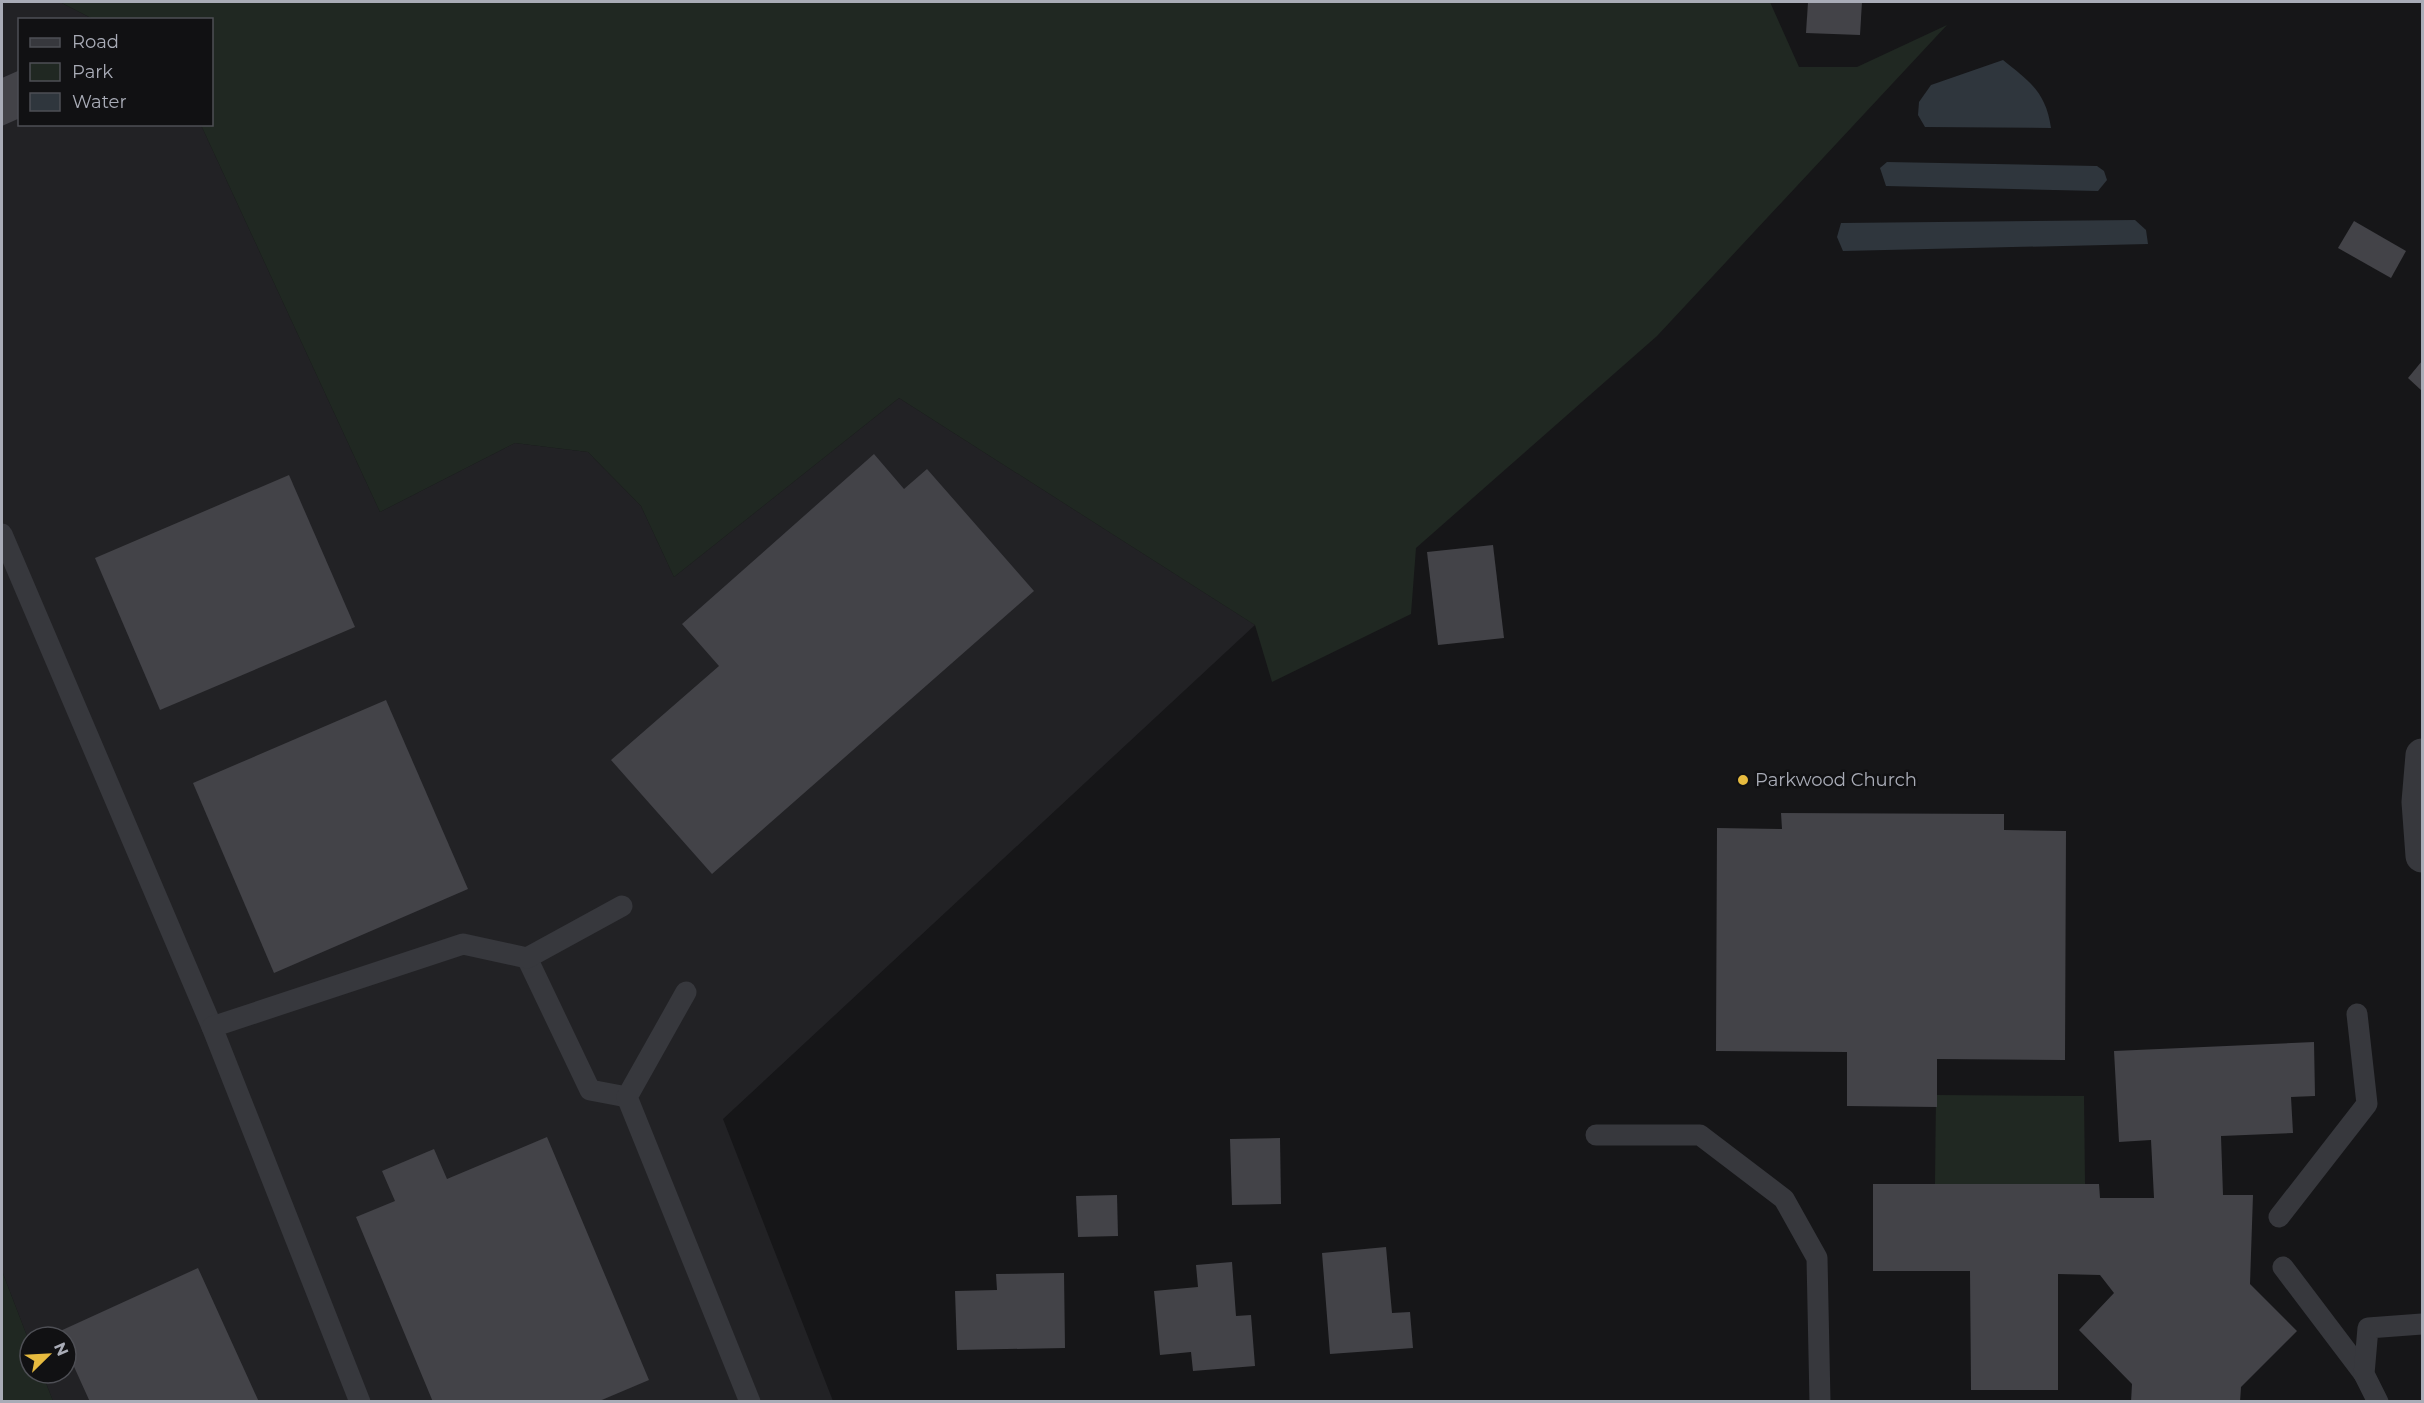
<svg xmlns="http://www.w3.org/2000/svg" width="2424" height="1403" viewBox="0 0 2424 1403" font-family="Montserrat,sans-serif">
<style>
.built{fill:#222225}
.green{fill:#202822}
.water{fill:#2f363d}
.building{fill:#434348}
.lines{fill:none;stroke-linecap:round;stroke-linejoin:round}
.service{stroke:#37383d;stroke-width:21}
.minor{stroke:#37383d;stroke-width:33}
.poi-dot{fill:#e7bb3f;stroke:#111113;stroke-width:2}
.labels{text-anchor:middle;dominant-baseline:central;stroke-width:5;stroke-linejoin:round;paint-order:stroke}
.poi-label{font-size:18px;fill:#a9acb7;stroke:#111113;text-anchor:start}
</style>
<rect width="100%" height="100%" fill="#161618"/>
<!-- built -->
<polygon class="built" points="2,2 60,2 93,19 20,20 20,124 201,125 380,512 515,443 588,452 641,506 674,577 899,398 1255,625 723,1119 833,1401 53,1401 42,1373 66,1373 66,1337 30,1337 30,1344 2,1271"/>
<!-- green -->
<g class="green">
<polygon points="60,2 1770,2 1799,67 1857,67 1947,25 1657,336 1416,548 1411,614 1272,682 1255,625 899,398 674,577 641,506 588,452 515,443 380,512 201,125 212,124 212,20 93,19"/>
<polygon points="1936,1095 2084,1096 2085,1184 1935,1184"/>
<polygon points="2,1271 30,1344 30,1373 42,1373 53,1401 2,1401"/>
</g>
<!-- water -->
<g class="water">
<path d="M2003 60C2029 81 2046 92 2051 128L1925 127 1918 115 1919 102 1931 85Z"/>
<polygon points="1887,162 2097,166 2104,171 2107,180 2098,191 1886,186 1880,168"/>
<polygon points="2135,220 2146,230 2148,244 1843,251 1837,237 1841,223"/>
</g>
<!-- building -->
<g class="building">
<polygon points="1808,2 1862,2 1860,35 1806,33"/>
<polygon points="20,70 20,118 2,126 2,78"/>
<polygon points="2354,221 2406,251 2391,278 2338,248"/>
<polygon points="2422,361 2422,391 2408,378"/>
<polygon points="874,454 904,489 927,469 1034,591 712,874 611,760 719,666 682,624"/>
<polygon points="289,475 355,627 160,710 95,558"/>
<polygon points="1493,545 1504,638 1438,645 1427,552"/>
<polygon points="386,700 468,889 274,973 193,783"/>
<polygon points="1781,813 2004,814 2004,830 2066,831 2065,1060 1937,1059 1937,1107 1847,1106 1847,1052 1716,1051 1717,828 1782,829"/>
<polygon points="2314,1042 2315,1096 2291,1097 2293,1133 2221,1136 2223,1195 2253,1195 2250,1284 2297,1331 2241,1387 2240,1402 2131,1402 2132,1384 2079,1330 2114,1293 2100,1275 2058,1274 2058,1390 1971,1390 1970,1271 1873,1271 1873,1184 2099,1184 2100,1198 2154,1198 2151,1140 2119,1142 2114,1051"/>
<polygon points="547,1137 649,1380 597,1402 433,1402 356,1217 395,1201 382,1171 434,1149 447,1179"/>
<polygon points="1280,1138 1281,1204 1232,1205 1230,1139"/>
<polygon points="1117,1195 1118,1236 1078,1237 1076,1196"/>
<polygon points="1386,1247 1392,1313 1410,1312 1413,1348 1330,1354 1322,1253"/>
<polygon points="1232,1262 1236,1316 1251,1315 1255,1366 1193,1371 1191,1352 1160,1355 1154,1291 1198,1287 1196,1265"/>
<polygon points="198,1268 259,1402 90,1402 66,1349 66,1337 61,1337 58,1332"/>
<polygon points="1064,1273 1065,1348 957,1350 955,1291 997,1290 996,1274"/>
</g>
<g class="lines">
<!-- service -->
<g class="service">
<polyline points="2,534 212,1027"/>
<polyline points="527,958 590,1090 627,1097"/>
<polyline points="686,992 627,1097 750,1402"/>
<polyline points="1596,1135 1700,1135 1784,1199 1817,1258 1820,1402"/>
<polyline points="2279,1217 2367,1104 2357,1014"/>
<polyline points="2283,1267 2364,1374"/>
<polyline points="360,1402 212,1027 463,944 527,958 622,906"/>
<polyline points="2378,1402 2364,1374 2368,1328 2422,1324"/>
</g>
<!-- minor -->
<polyline class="minor" points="2422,755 2418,802 2422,856"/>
</g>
<!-- markers -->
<circle class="poi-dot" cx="1743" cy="780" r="6"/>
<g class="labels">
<!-- poi labels -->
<g class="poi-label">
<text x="1755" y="780">Parkwood Church</text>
</g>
</g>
<!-- border -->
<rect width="2424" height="1403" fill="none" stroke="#a9acb7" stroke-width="6"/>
<!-- legend -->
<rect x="18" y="18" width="195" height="108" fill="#111113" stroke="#4e4f55" stroke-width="1.5"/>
<rect x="30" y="38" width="30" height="9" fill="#37383d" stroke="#4e4f55" stroke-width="1.5"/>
<text x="72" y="48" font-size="18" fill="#a9acb7">Road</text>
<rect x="30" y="63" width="30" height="18" fill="#202822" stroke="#4e4f55" stroke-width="1.5"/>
<text x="72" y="78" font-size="18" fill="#a9acb7">Park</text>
<rect x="30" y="93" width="30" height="18" fill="#2f363d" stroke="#4e4f55" stroke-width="1.5"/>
<text x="72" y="108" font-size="18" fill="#a9acb7">Water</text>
<!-- north arrow -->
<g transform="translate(48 1355) rotate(66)"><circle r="28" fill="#111113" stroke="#4e4f55" stroke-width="1.5"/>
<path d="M0-4.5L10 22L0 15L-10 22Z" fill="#e7bb3f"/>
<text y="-9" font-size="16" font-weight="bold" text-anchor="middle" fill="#a9acb7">N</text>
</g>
</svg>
